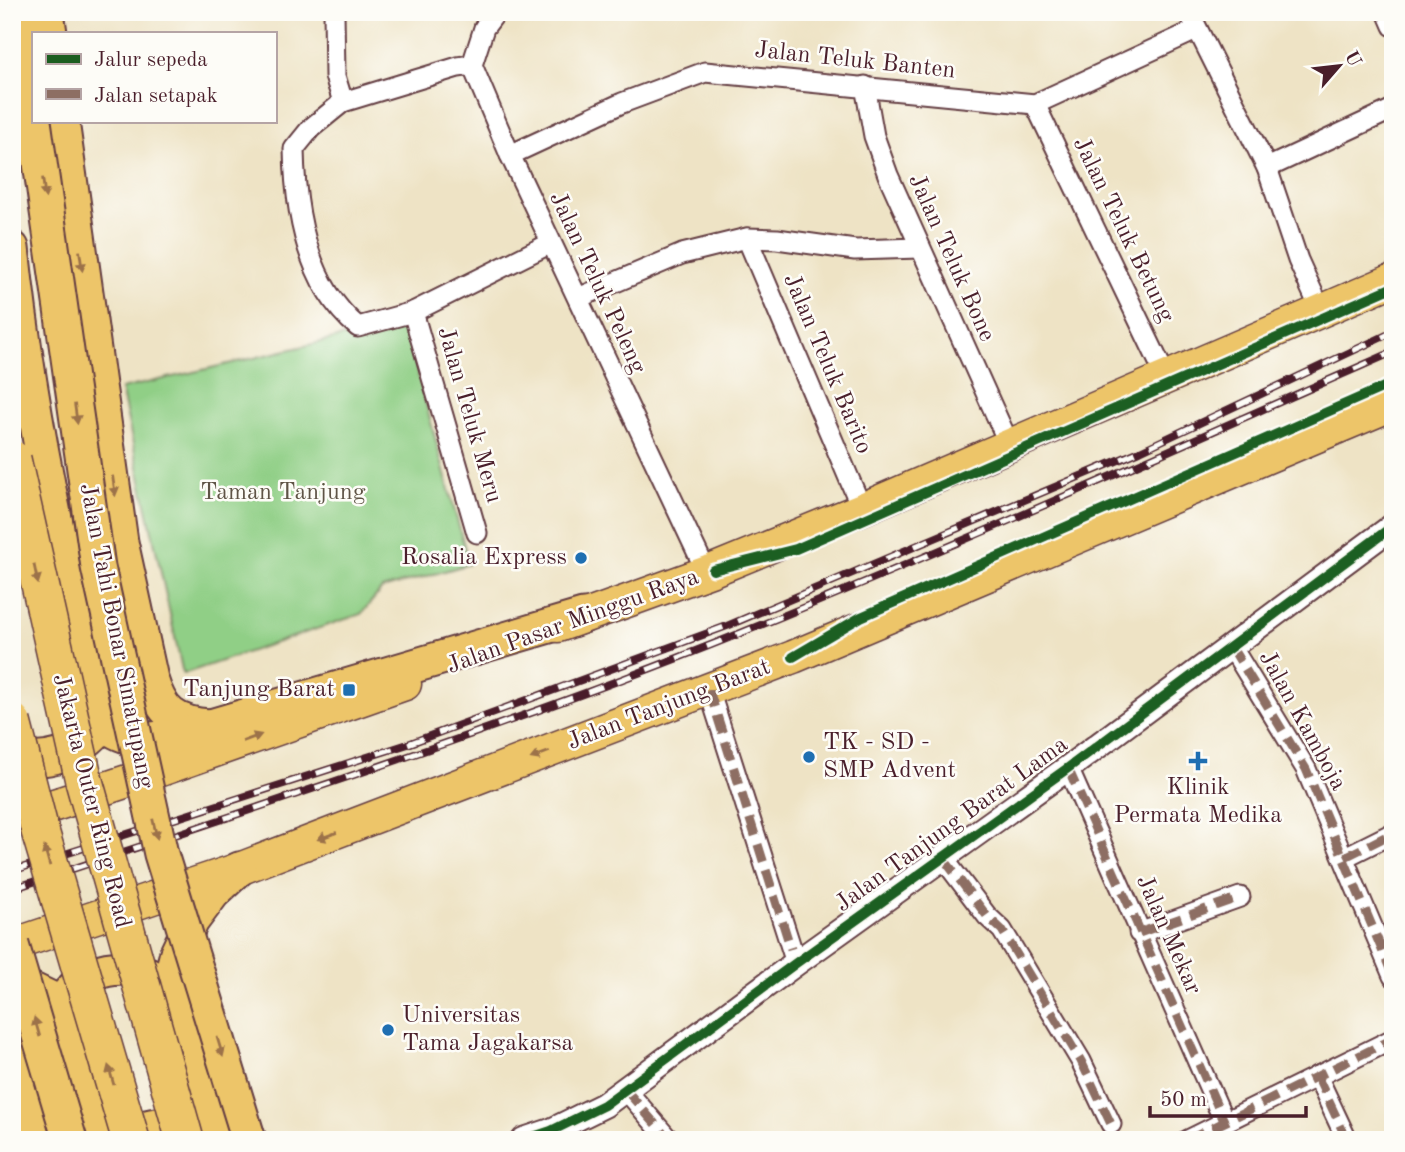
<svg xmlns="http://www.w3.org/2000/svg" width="1405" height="1152" viewBox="0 0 1405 1152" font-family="'Old Standard TT',serif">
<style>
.green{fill:#90cf86;stroke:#6d7758;stroke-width:2}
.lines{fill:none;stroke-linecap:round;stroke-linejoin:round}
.minor-casing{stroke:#633c42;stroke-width:23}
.tertiary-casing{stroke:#633c42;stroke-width:28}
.primary-casing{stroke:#633c42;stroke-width:35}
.trunk-casing{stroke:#633c42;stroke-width:37}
.minor{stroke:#fff;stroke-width:19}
.tertiary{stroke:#fff;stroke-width:24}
.primary{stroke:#edc569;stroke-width:32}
.trunk{stroke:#edc569;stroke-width:33}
.rail-casing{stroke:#4a1f2b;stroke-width:8}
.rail{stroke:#fdfcf7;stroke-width:5;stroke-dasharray:16;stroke-linecap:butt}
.trunk-bridge-casing{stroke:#633c42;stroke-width:37;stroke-linecap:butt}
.motorway-bridge-casing{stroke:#633c42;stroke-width:40;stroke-linecap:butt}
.trunk-bridge{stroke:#edc569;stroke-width:33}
.motorway-bridge{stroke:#edc569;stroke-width:37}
.quiet{stroke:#8d6e63;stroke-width:9;stroke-dasharray:18 9;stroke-linecap:butt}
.cycleway-casing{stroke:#fdfcf7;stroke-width:15}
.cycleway{stroke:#1b5e20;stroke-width:10}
.oneway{fill:#9c724a}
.poi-dot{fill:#1f6fb2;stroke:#fdfcf7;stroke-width:2.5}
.labels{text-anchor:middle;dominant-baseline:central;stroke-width:5;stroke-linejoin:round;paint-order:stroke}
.street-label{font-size:24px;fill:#4a1f2b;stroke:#fdfcf7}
.park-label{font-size:24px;fill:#5f5446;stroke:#fdfcf7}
.poi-label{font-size:24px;fill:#4a1f2b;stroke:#fdfcf7;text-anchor:end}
</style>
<rect width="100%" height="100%" fill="#fdfcf7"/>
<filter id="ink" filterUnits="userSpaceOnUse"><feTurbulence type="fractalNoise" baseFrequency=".0143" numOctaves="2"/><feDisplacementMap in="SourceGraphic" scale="14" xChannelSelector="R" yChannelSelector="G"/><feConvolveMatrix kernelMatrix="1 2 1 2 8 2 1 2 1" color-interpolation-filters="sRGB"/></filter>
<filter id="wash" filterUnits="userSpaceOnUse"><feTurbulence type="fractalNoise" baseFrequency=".00686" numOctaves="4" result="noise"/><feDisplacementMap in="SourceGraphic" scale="28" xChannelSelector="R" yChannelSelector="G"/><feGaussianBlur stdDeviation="1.57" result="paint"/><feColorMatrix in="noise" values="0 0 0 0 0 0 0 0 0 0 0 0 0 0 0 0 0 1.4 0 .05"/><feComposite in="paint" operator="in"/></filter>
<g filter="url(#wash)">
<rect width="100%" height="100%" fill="#eee3c5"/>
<!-- green -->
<polygon class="green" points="407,322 405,326 469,564 382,589 361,614 183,674 121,389"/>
</g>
<g filter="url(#ink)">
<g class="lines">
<!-- minor casing -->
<g class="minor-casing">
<g id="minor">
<polyline points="334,12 335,76 343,102"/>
<polyline points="496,12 484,28 472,65 510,155 707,573"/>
<polyline points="1189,12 1267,168 1298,260 1321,311"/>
<polyline points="1387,12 1393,26"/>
<path d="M472 65 458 67 343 102 311 128 294 149C295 211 307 285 358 327L413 312 551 243"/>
<polyline points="865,86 874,136 888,175 1009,444"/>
<polyline points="1035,104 1166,377"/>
<polyline points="510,155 622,103 705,72 1035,104 1196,30"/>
<polyline points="1267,168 1393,109"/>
<polyline points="747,238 862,509"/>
<polyline points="578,298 682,254 747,238 777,239 855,250 919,248"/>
<polyline points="413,312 477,533"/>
<polyline points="1231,646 1306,769 1393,976"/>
<polyline points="709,690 796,963"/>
<polyline points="1068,768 1224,1121"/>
<polyline points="1345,857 1393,833"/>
<polyline points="943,858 987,916 1002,930 1081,1061 1111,1124"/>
<polyline points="1139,933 1240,897"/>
<polyline points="1317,1076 1347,1140"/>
<polyline points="626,1090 669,1140"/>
<polyline points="1188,1140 1393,1039"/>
</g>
</g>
<!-- tertiary casing -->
<g class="tertiary-casing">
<polyline id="tertiary" points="524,1140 551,1131 604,1105 796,963 1068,768 1393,526"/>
</g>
<!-- primary casing -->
<g class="primary-casing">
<g id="primary">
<polyline points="558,626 713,570 862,509 1393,280"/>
<polyline points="12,819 152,773 405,684"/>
<polyline points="12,945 239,869 793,657 1393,404"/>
</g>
</g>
<!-- trunk casing -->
<g class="trunk-casing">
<g id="trunk">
<polyline points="19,12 33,114"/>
<polyline points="47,12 50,33"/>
<path d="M62 121 121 542 151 679C161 712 174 723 209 726"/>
<path d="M12 248C29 408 62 567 103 723 128 743 150 741 180 735L583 616"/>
<path d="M12 757C46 764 73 756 97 731"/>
<polyline points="12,980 62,1004 97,1140"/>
<path d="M65 999C86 966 126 960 158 979"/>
<polyline points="12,1046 39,1140"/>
<path d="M124 1140C147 1120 179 1119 201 1139"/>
<polyline points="213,1140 168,987 177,953 192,921 213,893 239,869"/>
</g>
</g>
<!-- minor -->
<use href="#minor" class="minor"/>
<!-- tertiary -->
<use href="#tertiary" class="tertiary"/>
<!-- primary -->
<use href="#primary" class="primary"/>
<!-- trunk -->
<use href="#trunk" class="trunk"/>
<!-- rail casing -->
<g class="rail-casing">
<g id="rail">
<polyline points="12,871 408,744 727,626 1140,451 1393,332"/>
<path d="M12 889C255 808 499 730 736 635 957 546 1174 448 1393 352"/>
</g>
</g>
<!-- rail -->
<use href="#rail" class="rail"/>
<!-- trunk-bridge casing -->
<g class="trunk-bridge-casing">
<g id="trunk-bridge">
<polyline points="34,121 98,567 161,854 249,1140"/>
<polyline points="12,945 70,1140"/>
</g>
</g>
<!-- motorway-bridge casing -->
<g class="motorway-bridge-casing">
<g id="motorway-bridge">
<polyline points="12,459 84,781 185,1140"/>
<polyline points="12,722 40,831 131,1140"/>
</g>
</g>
<!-- trunk-bridge -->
<use href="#trunk-bridge" class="trunk-bridge"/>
<!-- motorway-bridge -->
<use href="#motorway-bridge" class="motorway-bridge"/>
<!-- quiet -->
<g class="quiet">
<polyline points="1231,646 1306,769 1393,976"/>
<polyline points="709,690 791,949"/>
<polyline points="1068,768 1224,1121"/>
<polyline points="1345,857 1393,833"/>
<polyline points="943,858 987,916 1002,930 1081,1061 1111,1124"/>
<polyline points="1139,933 1240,897"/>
<polyline points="1317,1076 1347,1140"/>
<polyline points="626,1090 669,1140"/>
<polyline points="1188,1140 1393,1039"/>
</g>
<!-- cycleway casing -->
<g class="cycleway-casing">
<g id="cycleway">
<polyline points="713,570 796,549 1393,287"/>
<polyline points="793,657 861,617 1393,383"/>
<polyline points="524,1140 551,1131 604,1105 796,963 1068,768 1393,526"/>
</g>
</g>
<!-- cycleway -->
<use href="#cycleway" class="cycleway"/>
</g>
<!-- one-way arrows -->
<defs><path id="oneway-solid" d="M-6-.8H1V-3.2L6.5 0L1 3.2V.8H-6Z" transform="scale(1.75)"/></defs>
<g class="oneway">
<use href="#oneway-solid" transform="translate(44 188) rotate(82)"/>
<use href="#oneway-solid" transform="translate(81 261) rotate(82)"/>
<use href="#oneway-solid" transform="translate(76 414) rotate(82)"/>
<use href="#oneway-solid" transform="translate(114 486) rotate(82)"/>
<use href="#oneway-solid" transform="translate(36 574) rotate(78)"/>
<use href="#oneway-solid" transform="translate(252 738) rotate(-20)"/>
<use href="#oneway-solid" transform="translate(540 755) rotate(159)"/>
<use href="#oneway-solid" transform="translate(155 829) rotate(77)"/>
<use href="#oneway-solid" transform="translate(327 836) rotate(160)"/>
<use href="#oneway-solid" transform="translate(47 856) rotate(-106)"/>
<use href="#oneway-solid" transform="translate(37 1027) rotate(-106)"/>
<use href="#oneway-solid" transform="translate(220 1047) rotate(73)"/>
<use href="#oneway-solid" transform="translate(111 1075) rotate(-106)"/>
</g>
</g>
<!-- markers -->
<g class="poi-dot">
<circle cx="581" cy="558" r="7"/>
<rect x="342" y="683" width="14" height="14" rx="3.5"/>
<circle cx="809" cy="757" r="7"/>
<path d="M1194.5 750.5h7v7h7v7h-7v7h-7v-7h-7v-7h7z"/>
<circle cx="388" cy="1030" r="7"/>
</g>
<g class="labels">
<!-- street labels -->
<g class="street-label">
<text transform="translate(855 61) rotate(6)">Jalan Teluk Banten</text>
<text transform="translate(1123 230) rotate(64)">Jalan Teluk Betung</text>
<text transform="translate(951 258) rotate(66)">Jalan Teluk Bone</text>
<text transform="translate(597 283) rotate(65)">Jalan Teluk Peleng</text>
<text transform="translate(827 364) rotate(67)">Jalan Teluk Barito</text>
<text transform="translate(469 415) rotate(74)">Jalan Teluk Meru</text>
<text transform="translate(573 622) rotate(-20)">Jalan Pasar Minggu Raya</text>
<text transform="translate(116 636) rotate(79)">Jalan Tahi Bonar Simatupang</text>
<text transform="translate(669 705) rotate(-21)">Jalan Tanjung Barat</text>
<text transform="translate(1302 721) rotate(61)">Jalan Kamboja</text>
<text transform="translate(91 801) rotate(76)">Jakarta Outer Ring Road</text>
<text transform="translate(952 825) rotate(-36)">Jalan Tanjung Barat Lama</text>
<text transform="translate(1168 935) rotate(66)">Jalan Mekar</text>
</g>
<!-- park labels -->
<g class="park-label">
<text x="283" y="493">Taman Tanjung</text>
</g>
<!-- poi labels -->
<g class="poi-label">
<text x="567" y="558">Rosalia Express</text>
<text x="335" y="690">Tanjung Barat</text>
<text x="823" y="743" text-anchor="start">TK - SD -<tspan x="823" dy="28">SMP Advent</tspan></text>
<text x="1198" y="788" text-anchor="middle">Klinik<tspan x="1198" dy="28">Permata Medika</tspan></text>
<text x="402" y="1016" text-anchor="start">Universitas<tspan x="402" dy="28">Tama Jagakarsa</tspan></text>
</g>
</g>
<!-- margin -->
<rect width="1405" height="1152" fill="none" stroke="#fdfcf7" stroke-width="42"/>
<!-- legend -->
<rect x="32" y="32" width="245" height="91" fill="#fdfcf7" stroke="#b5a4a5" stroke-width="2"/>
<rect x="46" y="54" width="35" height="10" fill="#1b5e20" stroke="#b5a4a5" stroke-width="2"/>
<text x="94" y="66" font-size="21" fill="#4a1f2b">Jalur sepeda</text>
<rect x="46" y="89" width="35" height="10" fill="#8d6e63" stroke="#b5a4a5" stroke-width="2"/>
<text x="94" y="102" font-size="21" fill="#4a1f2b">Jalan setapak</text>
<!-- north arrow -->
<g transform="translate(1339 66) rotate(62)" stroke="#fdfcf7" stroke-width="5" paint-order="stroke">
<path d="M0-5L12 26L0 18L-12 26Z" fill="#4a1f2b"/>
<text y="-10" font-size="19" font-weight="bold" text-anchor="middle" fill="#4a1f2b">U</text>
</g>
<!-- scale -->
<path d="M1150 1106v10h156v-10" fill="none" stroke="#4a1f2b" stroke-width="3.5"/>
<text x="1160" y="1106" font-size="21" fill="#4a1f2b" stroke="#fdfcf7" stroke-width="5" paint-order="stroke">50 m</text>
</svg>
